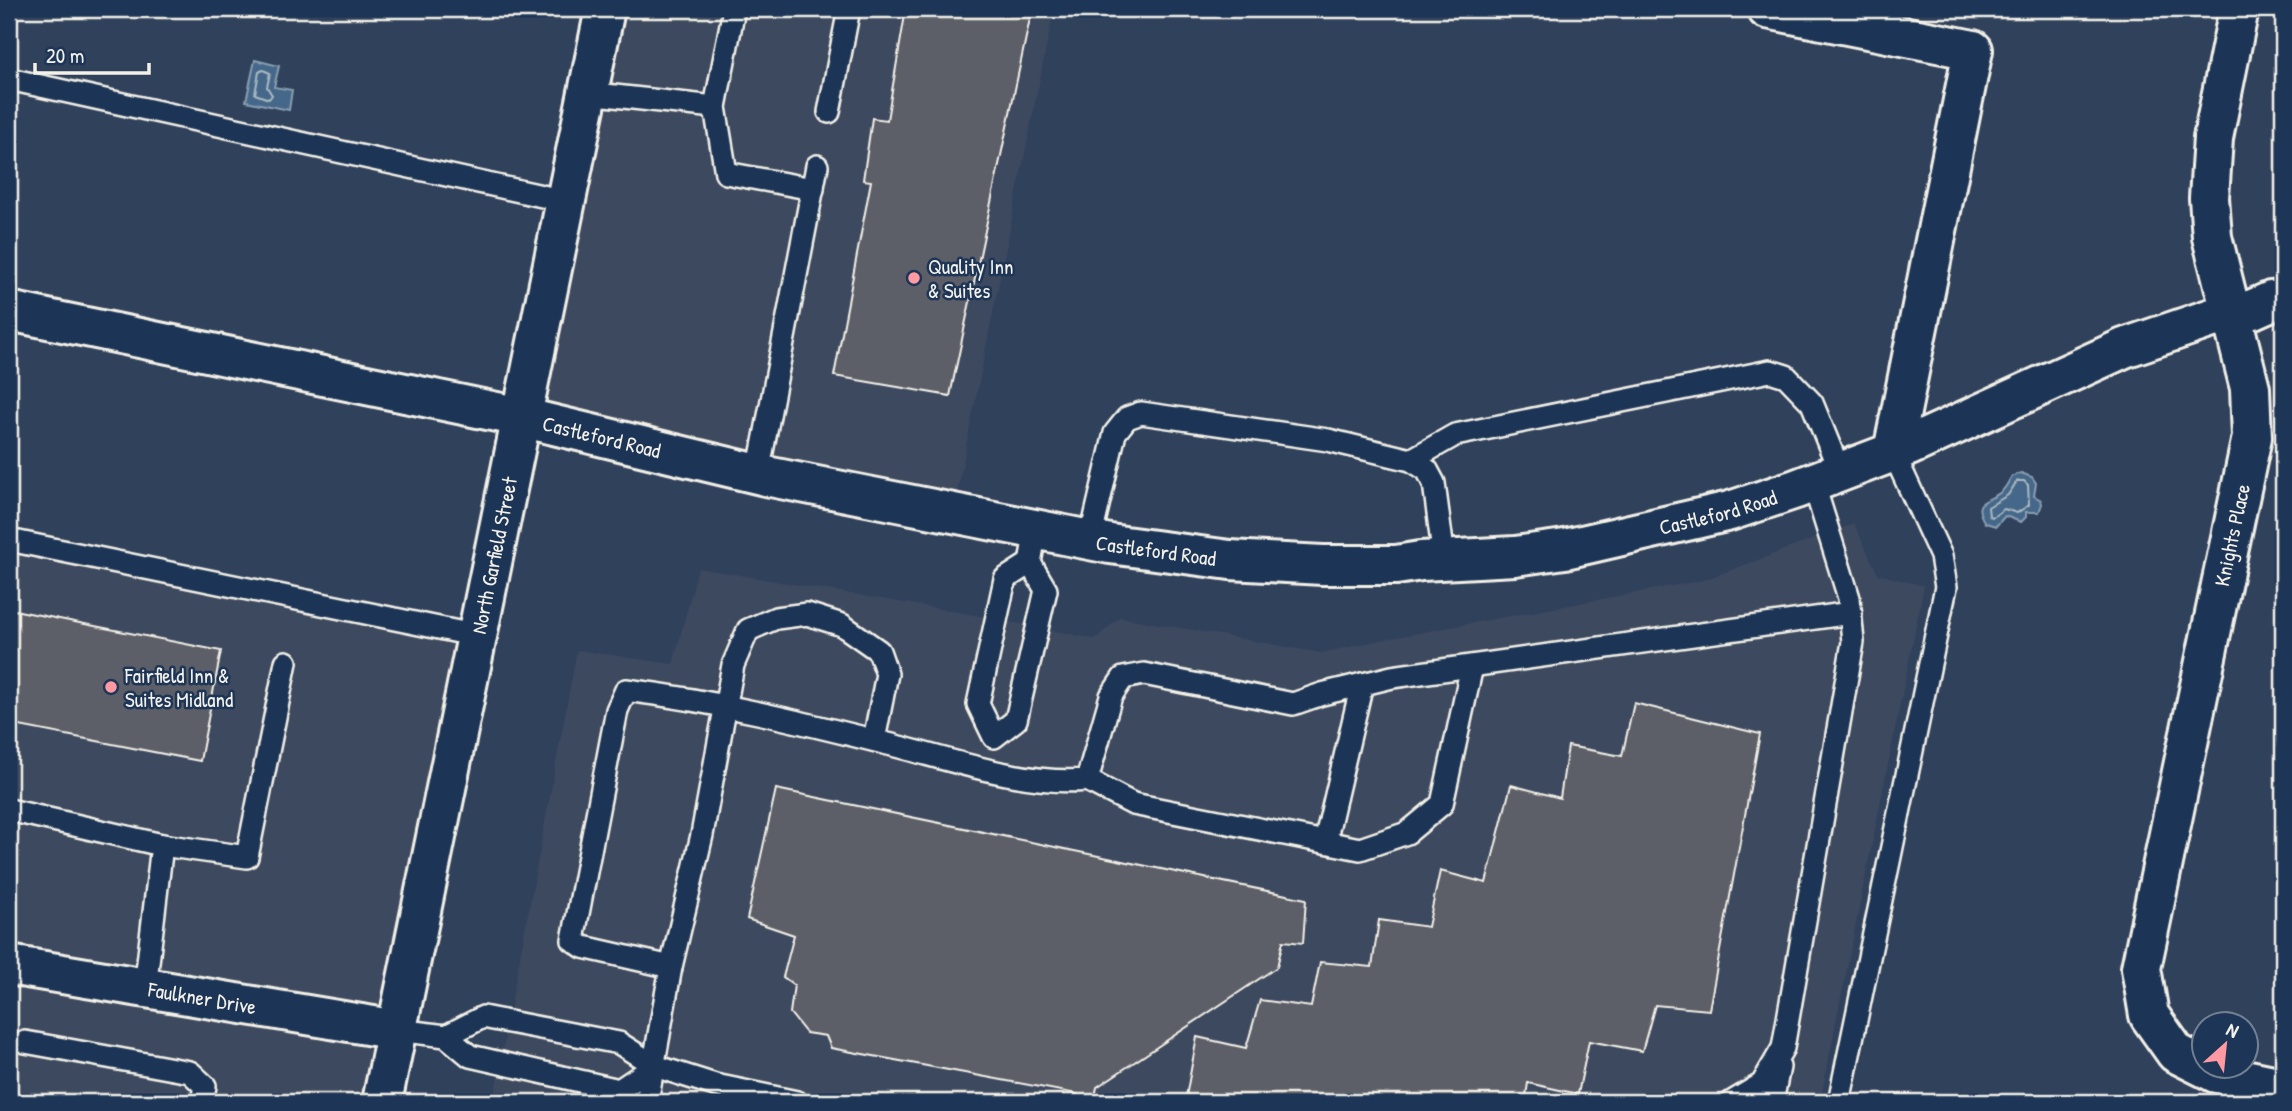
<svg xmlns="http://www.w3.org/2000/svg" width="2292" height="1111" viewBox="0 0 2292 1111" font-family="'Patrick Hand',sans-serif">
<style>
.built{fill:#3e4a5f}
.water{fill:#44678a;stroke:#8a9eb0;stroke-width:2}
.lines{fill:none;stroke-linecap:round;stroke-linejoin:round}
.shore{stroke:#aebac2;stroke-width:2}
.building{fill:#5d5e67;stroke:#f4f1e8;stroke-width:2}
.service-casing{stroke:#f4f1e8;stroke-width:26}
.minor-casing{stroke:#f4f1e8;stroke-width:44}
.tertiary-casing{stroke:#f4f1e8;stroke-width:44}
.secondary-casing{stroke:#f4f1e8;stroke-width:44}
.service{stroke:#1d3557;stroke-width:21}
.minor{stroke:#1d3557;stroke-width:38}
.tertiary{stroke:#1d3557;stroke-width:38}
.secondary{stroke:#1d3557;stroke-width:38}
.poi-dot{fill:#ff9aa2;stroke:#1d3557;stroke-width:2.5}
.labels{text-anchor:middle;dominant-baseline:central;stroke-width:5;stroke-linejoin:round;paint-order:stroke}
.poi-label{font-size:21px;fill:#f4f1e8;stroke:#1d3557;text-anchor:start}
.street-label{font-size:21px;fill:#f4f1e8;stroke:#1d3557}
</style>
<rect width="100%" height="100%" fill="#30415c"/>
<filter id="ink" filterUnits="userSpaceOnUse"><feTurbulence type="fractalNoise" baseFrequency=".0143" numOctaves="2"/><feDisplacementMap in="SourceGraphic" scale="14" xChannelSelector="R" yChannelSelector="G"/><feConvolveMatrix kernelMatrix="1 2 1 2 8 2 1 2 1" color-interpolation-filters="sRGB"/></filter>
<g filter="url(#ink)">
<!-- built -->
<g class="built">
<polygon points="605,9 1054,9 953,512 520,425"/>
<polygon points="1854,524 1878,574 1924,586 1820,1102 493,1102 577,650 673,664 698,568 970,614 1095,639 1120,617 1321,653 1386,639 1704,580"/>
<polygon points="9,543 477,639 383,1102 9,1102"/>
</g>
<!-- water -->
<g class="water">
<polygon points="255,60 279,66 274,87 292,90 289,110 246,101"/>
<path d="M2021 473 2032 477 2036 483 2034 496 2041 500 2042 504 2039 512H2026V517L2021 522 2005 516 1996 526 1985 523C1969 498 1991 502 2002 491 2010 484 2008 475 2021 473Z"/>
</g>
<g class="lines">
<!-- shore -->
<g class="shore">
<polygon points="263,70 270,73 267,87 272,95 269,99 255,94 259,72"/>
<polygon points="2017,481 2024,481 2028,485 2029,505 2017,513 2004,509 1993,517 1989,516 1988,507 2008,495"/>
</g>
</g>
<!-- building -->
<g class="building">
<polygon points="906,9 1032,9 950,396 834,376 871,181 863,180 872,118 887,120"/>
<polygon points="9,609 221,651 200,761 9,724"/>
<polygon points="1634,703 1760,734 1709,1010 1655,1005 1642,1051 1589,1041 1578,1094 1528,1083 1525,1102 1185,1102 1197,1037 1246,1048 1260,1000 1311,1007 1320,962 1372,967 1379,920 1428,927 1440,871 1486,883 1511,785 1560,798 1568,746 1622,756"/>
<polygon points="776,789 1306,899 1303,943 1283,941 1277,967 1097,1087 1094,1102 1078,1102 1077,1094 831,1048 826,1036 806,1033 790,1013 794,985 783,977 794,935 747,919"/>
<polygon points="9,1095 50,1102 9,1102"/>
</g>
<g class="lines">
<!-- service casing -->
<g class="service-casing">
<g id="service">
<polyline points="734,9 715,107 726,173 813,189"/>
<polyline points="9,79 565,201"/>
<polyline points="587,93 715,107"/>
<polyline points="829,112 849,9"/>
<polyline points="1411,460 1455,435 1770,371 1786,376 1812,403 1840,472"/>
<polyline points="758,473 817,166"/>
<polyline points="9,540 478,636"/>
<polyline points="1090,540 1115,433 1127,418 1141,413 1328,440 1411,460 1427,470 1434,483 1444,559"/>
<polyline points="1030,563 1005,579 978,704 994,737 1016,720 1046,590 1030,563 1036,529"/>
<polyline points="1087,780 1133,804 1360,849 1407,833 1442,804 1472,666"/>
<polyline points="9,810 162,845"/>
<polyline points="1325,842 1362,684"/>
<polyline points="671,967 702,835 733,665 748,630 776,618 807,614 842,625 879,651 887,674 874,740"/>
<polyline points="145,988 162,845 247,857 286,662"/>
<polyline points="397,1030 446,1036 470,1056 619,1090 655,1066"/>
<polyline points="446,1036 483,1017 493,1019 619,1043 655,1066 715,1085 797,1102"/>
<polyline points="25,1042 190,1072 205,1086 202,1102"/>
<path d="M647 1102 671 967 583 947 573 940 617 710 626 690C715 701 801 722 888 744 948 759 1025 786 1087 780L1111 696 1123 678 1144 674 1293 704 1322 694 1392 677 1851 613"/>
<polyline points="1732,1102 1762,1084 1783,1048 1853,642 1849,598 1813,482"/>
<polyline points="1772,1102 1779,1067"/>
<polyline points="1839,1102 1946,587 1941,556 1893,452"/>
</g>
</g>
<!-- minor casing -->
<g class="minor-casing">
<g id="minor">
<polyline points="1767,9 1973,50 1893,452"/>
<polyline points="2239,9 2213,138 2209,198 2212,237 2250,388 2252,437 2141,968 2149,1015 2176,1053 2216,1073 2283,1087"/>
</g>
</g>
<!-- tertiary casing -->
<g class="tertiary-casing">
<g id="tertiary">
<path id="s1" d="M9 311 521 417 766 476 1110 544 1230 560 1323 565H1396L1421 561 1515 556 1565 549 1730 511 1796 489 1909 446 2124 348 2212 318 2253 309 2271 301 2283 300"/>
<path id="s2" d="M9 965 397 1030"/>
</g>
</g>
<!-- secondary casing -->
<g class="secondary-casing">
<g id="secondary">
<path id="s3" d="M382 1102 605 9"/>
</g>
</g>
<!-- service -->
<use href="#service" class="service"/>
<!-- minor -->
<use href="#minor" class="minor"/>
<!-- tertiary -->
<use href="#tertiary" class="tertiary"/>
<!-- secondary -->
<use href="#secondary" class="secondary"/>
</g>
</g>
<!-- markers -->
<g class="poi-dot">
<circle cx="914" cy="278" r="7"/>
<circle cx="111" cy="687" r="7"/>
</g>
<g class="labels">
<!-- poi labels -->
<g class="poi-label">
<text x="928" y="266">Quality Inn<tspan x="928" dy="24">&amp; Suites</tspan></text>
<text x="125" y="675">Fairfield Inn &amp;<tspan x="125" dy="24">Suites Midland</tspan></text>
</g>
<!-- street labels -->
<g class="street-label">
<text stroke="none"><textPath href="#s1" startOffset="606">Castleford Road</textPath></text>
<text stroke="none"><textPath href="#s1" startOffset="1740">Castleford Road</textPath></text>
<text transform="translate(2232 535) rotate(-78)">Knights Place</text>
<text stroke="none"><textPath href="#s1" startOffset="1172">Castleford Road</textPath></text>
<text stroke="none"><textPath href="#s3" startOffset="558">North Garfield Street</textPath></text>
<text stroke="none"><textPath href="#s2" startOffset="196">Faulkner Drive</textPath></text>
</g>
</g>
<!-- margin -->
<rect width="2292" height="1111" fill="none" stroke="#1d3557" stroke-width="35"/>
<rect x="18" y="18" width="2257" height="1076" fill="none" stroke="#f4f1e8" stroke-width="2.5" filter="url(#ink)"/>
<!-- north arrow -->
<g transform="translate(2225 1045) rotate(27)"><circle r="33" fill="#1d3557" stroke="#738091" stroke-width="2"/>
<path d="M0-5L12 26L0 18L-12 26Z" fill="#ff9aa2"/>
<text y="-10" font-size="19" font-weight="bold" text-anchor="middle" fill="#f4f1e8">N</text>
</g>
<!-- scale -->
<path d="M35 63v10h114v-10" fill="none" stroke="#f4f1e8" stroke-width="3.5"/>
<text x="46" y="63" font-size="21" fill="#f4f1e8" stroke="#1d3557" stroke-width="5" paint-order="stroke">20 m</text>
</svg>
